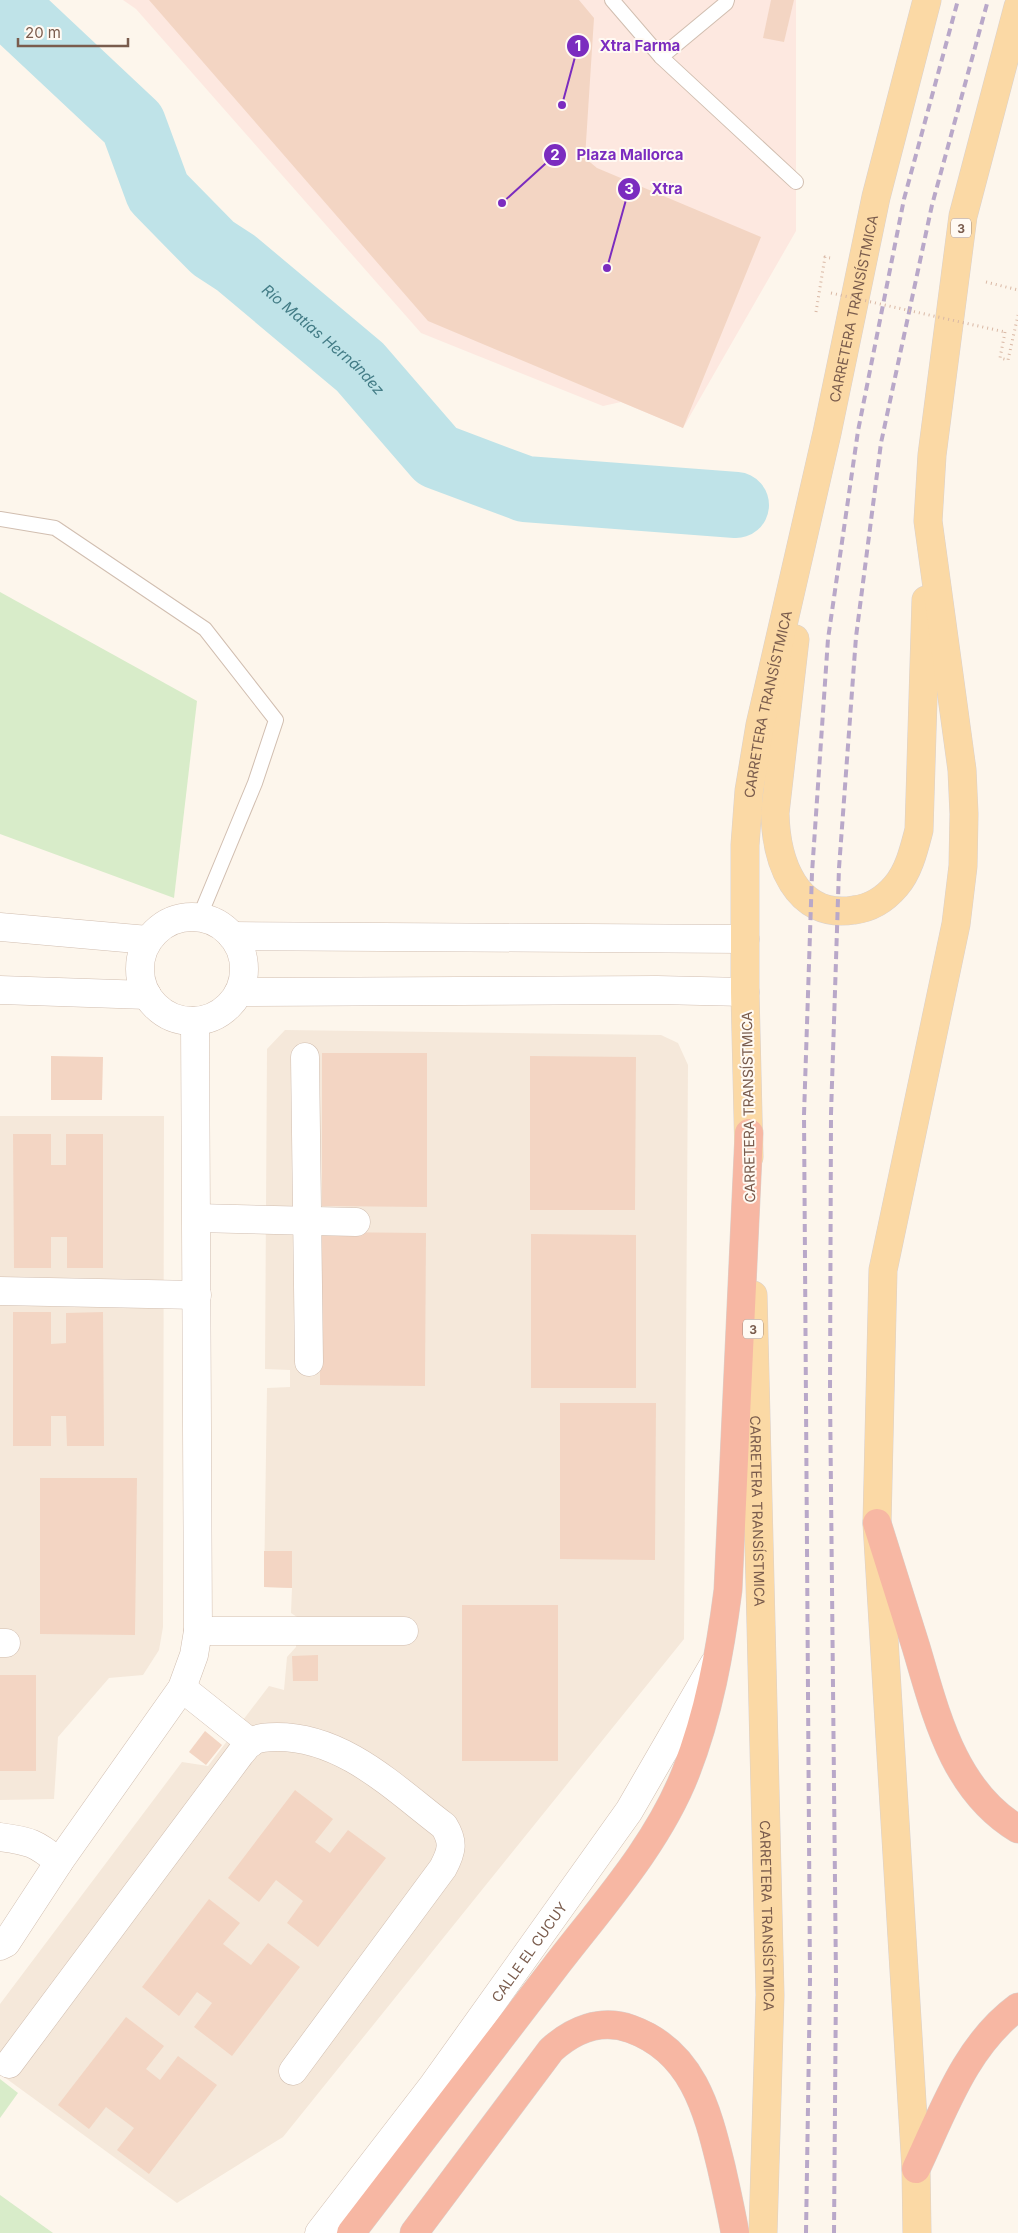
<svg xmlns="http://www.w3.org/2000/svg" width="1018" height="2233" viewBox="0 0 1018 2233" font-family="Inter,sans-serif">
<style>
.residential{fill:#f5e8da}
.commercial{fill:#fde8e0}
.green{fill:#d8ecc9}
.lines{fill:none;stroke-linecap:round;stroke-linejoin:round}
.river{stroke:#bfe3e8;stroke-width:66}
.building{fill:#f3d5c3}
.service-casing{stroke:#d1beb0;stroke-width:16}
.minor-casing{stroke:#d1beb0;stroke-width:29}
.primary-casing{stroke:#dad1cd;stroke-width:29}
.motorway-casing{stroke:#dad1cd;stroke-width:29}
.path{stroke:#d9b8a5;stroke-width:3;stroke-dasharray:1 4;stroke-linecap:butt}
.service{stroke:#fff;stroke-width:14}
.minor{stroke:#fff;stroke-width:28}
.primary{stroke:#fbd9a5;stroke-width:28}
.motorway{stroke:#f7b7a3;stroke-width:28}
.rail{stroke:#b9a8c9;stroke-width:4;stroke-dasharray:8 5;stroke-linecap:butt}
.path-bridge{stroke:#d9b8a5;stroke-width:3;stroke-dasharray:1 4;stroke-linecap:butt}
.labels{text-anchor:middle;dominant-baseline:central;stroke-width:4;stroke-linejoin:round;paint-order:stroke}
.shield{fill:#fffaf3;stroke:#a28b7f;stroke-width:1}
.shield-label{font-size:12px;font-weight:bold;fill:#7a5c4d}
.street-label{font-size:14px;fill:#7a5c4d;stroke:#fffaf3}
.water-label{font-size:15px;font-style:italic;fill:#437c86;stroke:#fffaf3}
.leader{fill:none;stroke:#7b2cbf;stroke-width:2}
.callout-dot{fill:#7b2cbf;stroke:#fffaf3;stroke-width:2}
.mark-label{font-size:15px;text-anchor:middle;font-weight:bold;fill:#fff}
.callout-label{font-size:15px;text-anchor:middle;font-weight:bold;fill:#7b2cbf;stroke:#fffaf3;stroke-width:4;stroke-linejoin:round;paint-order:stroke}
</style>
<rect width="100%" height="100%" fill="#fdf6ec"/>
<!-- residential -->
<g class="residential">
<polygon points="285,1030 661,1035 678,1043 688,1065 684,1639 283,2137 177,2203 0,2074 0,2004 182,1762 208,1766 269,1686 284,1690 287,1657 296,1647 297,1617 291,1613 292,1588 264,1587 267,1388 290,1387 290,1370 265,1369 267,1049"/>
<polygon points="0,1116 164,1116 163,1627 159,1650 143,1675 109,1678 58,1737 54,1799 0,1800"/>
</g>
<!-- commercial -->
<polygon class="commercial" points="123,0 796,0 796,231 683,428 621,402 603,406 421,333 136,9"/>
<!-- green -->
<g class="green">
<polygon points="0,592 197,701 174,898 0,834"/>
<polygon points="0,2079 18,2093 0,2118"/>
<polygon points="0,2195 53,2233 0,2233"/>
</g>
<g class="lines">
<!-- river -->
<path class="river" id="s1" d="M13 0 19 17 133 124 158 192 213 248 236 263 360 367 437 456 525 489 736 505"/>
</g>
<!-- building -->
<g class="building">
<polygon points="149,0 579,0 594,18 585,158 597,168 761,237 683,428 428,321"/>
<polygon points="771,0 794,0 784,42 763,38"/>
<polygon points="322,1053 427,1053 427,1207 322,1206"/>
<polygon points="51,1056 103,1057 102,1100 51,1100"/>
<polygon points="530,1056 636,1057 635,1210 530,1210"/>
<polygon points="13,1134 51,1134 51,1165 66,1165 66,1134 103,1134 103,1268 67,1268 67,1237 51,1237 51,1268 14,1268"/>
<polygon points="320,1232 426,1233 425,1386 320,1385"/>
<polygon points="531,1234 636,1235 636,1388 531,1388"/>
<polygon points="13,1312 51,1312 51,1344 66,1343 66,1313 103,1312 104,1446 67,1446 66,1416 51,1416 51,1446 13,1446"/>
<polygon points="560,1403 656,1403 655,1560 560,1559"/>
<polygon points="40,1478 137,1478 135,1635 40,1634"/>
<polygon points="264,1551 292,1551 292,1588 264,1587"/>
<rect x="462" y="1605" width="96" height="156"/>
<polygon points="318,1655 318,1681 293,1681 292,1656"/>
<rect x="0" y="1675" width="36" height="96"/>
<polygon points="205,1731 222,1745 206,1765 189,1752"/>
<polygon points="295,1790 333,1819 315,1842 330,1853 348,1830 386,1858 318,1947 287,1923 303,1901 276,1880 259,1902 228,1878"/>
<polygon points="209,1899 240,1923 223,1944 251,1965 268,1943 300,1967 232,2056 194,2027 212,2003 197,1992 179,2016 142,1987"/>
<polygon points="126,2017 164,2046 146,2069 160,2080 178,2056 217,2085 149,2174 117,2150 134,2128 106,2107 89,2129 58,2105"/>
</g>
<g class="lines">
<!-- service casing -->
<g class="service-casing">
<g id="service">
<polyline points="612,0 661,57 796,182"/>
<polyline points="661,57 726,3 727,0"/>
<polyline points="0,519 55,528 205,629 276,720 255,783 199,918"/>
</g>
</g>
<!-- minor casing -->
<g class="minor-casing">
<g id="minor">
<circle cx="192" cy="969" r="52"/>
<polyline points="0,927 148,940"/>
<polyline points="232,936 745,939"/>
<polyline points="0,990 147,995"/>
<polyline points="239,992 657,990 745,992"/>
<polyline points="305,1057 309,1362"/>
<polyline points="197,1218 356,1222"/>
<polyline points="0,1291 197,1295"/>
<polyline points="198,1631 404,1631"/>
<polyline points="0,1643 6,1643"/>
<polyline points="182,1688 251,1743"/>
<path d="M0 1837C30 1841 36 1843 59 1862"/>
<polyline points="0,1946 6,1943 59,1862 182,1688 194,1655 198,1631 195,1021"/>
<path d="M9 2064 241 1753C244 1750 247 1745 251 1742 259 1737 269 1737 277 1737 344 1737 394 1788 444 1826 454 1842 452 1851 443 1868L293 2071"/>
<path id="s2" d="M319 2233 434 2084 629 1811 714 1664"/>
</g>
</g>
<!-- primary casing -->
<g class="primary-casing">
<g id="primary">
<path d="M795 639 775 813C776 860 795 920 854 910 871 908 885 899 896 886 909 871 914 849 919 830L926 600"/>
<path id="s3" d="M749 1157 745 992V845L749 791 760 725 827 433 876 197 927 0"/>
<path id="s4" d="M753 1295 770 1995 763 2233"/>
<polyline points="917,2233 916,2169 877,1523 883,1270 956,924 963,866 964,814 962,770 928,521 932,455 963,216 1018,7"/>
</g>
</g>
<!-- motorway casing -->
<g class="motorway-casing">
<g id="motorway">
<path d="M877 1523C890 1564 903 1606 916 1647 936 1714 953 1790 1018 1829"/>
<path d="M916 2169C943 2112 965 2046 1018 2007"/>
<path d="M351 2233C419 2144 487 2056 555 1967 602 1906 658 1844 686 1772 709 1713 720 1652 728 1590L749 1133"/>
<path d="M414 2233 551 2050C573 2030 601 2018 631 2029 692 2051 707 2108 721 2166 726 2188 731 2210 735 2233"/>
</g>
</g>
<!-- path -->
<g class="path">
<polyline points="986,282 1018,290"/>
<polyline points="816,312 825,257 830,258"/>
<polyline points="1005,332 1000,358 1008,360 1018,315"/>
</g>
<!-- service -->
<use href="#service" class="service"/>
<!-- minor -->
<use href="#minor" class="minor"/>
<!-- primary -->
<use href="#primary" class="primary"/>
<!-- motorway -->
<use href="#motorway" class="motorway"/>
<!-- rail -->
<g class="rail">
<polyline points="806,2233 810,1980 804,1115 812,873 828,639 858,431 904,199 958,0"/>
<polyline points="834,2233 836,1980 830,1392 831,1114 839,868 856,637 881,443 932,205 988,0"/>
</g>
<!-- path-bridge -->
<polyline class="path-bridge" points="831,293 1005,332"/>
</g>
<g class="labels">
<!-- shield labels -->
<g class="shield">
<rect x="951" y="218.5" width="20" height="19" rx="4"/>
<rect x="743" y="1319.5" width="20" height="19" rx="4"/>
</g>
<g class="shield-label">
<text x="961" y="228">3</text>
<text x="753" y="1329">3</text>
</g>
<!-- street labels -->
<g class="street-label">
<text stroke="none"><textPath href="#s3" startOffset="860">CARRETERA TRANSÍSTMICA</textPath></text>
<text stroke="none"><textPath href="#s3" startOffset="455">CARRETERA TRANSÍSTMICA</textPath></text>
<text transform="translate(748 1107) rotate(-91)">CARRETERA TRANSÍSTMICA</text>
<text stroke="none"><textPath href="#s4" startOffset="216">CARRETERA TRANSÍSTMICA</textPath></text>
<text stroke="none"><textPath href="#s4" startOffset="621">CARRETERA TRANSÍSTMICA</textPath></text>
<text stroke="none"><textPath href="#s2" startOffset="351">CALLE EL CUCUY</textPath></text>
</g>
<!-- water labels -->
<g class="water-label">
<text stroke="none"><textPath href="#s1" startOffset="469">Río Matías Hernández</textPath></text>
</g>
</g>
<!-- callouts -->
<path class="leader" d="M562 105L578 46M502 203L555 155M607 268L629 189"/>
<g class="callout-dot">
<circle cx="562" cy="105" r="5"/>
<circle cx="502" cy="203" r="5"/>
<circle cx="607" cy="268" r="5"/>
<circle cx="578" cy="46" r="12"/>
<circle cx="555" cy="155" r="12"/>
<circle cx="629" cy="189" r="12"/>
</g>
<g class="mark-label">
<text x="578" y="51">1</text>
<text x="555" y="160">2</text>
<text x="629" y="194">3</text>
</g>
<g class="callout-label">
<text x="640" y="51">Xtra Farma</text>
<text x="630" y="160">Plaza Mallorca</text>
<text x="667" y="194">Xtra</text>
</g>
<!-- scale -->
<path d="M18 38v8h110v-8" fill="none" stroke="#7a5c4d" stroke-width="2.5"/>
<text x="25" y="38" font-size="15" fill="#7a5c4d" stroke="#fffaf3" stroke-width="4" paint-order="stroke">20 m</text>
</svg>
